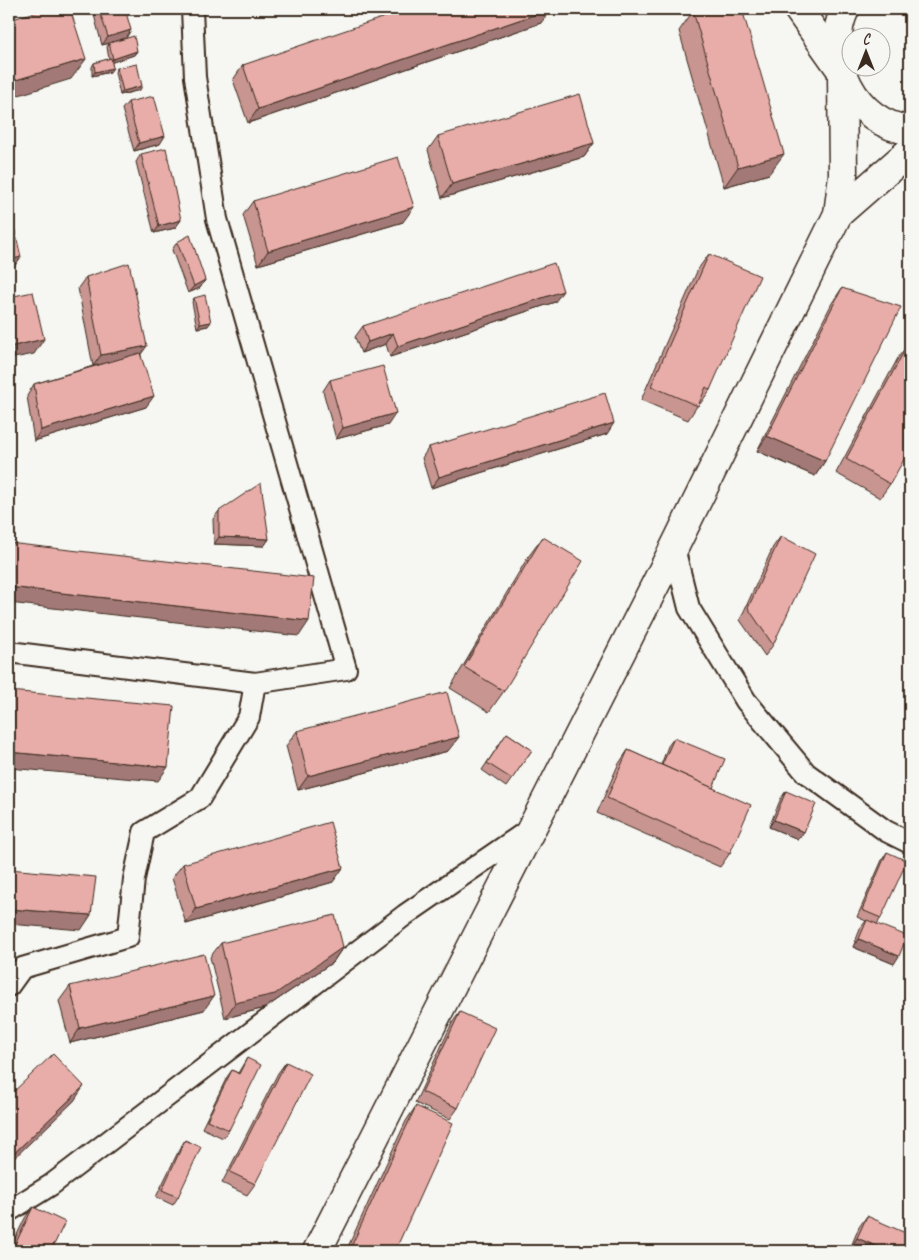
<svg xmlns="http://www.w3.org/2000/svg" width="919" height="1260" viewBox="0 0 919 1260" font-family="Caveat,sans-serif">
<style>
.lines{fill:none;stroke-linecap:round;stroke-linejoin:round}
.street-casing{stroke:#3b2a1e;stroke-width:24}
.secondary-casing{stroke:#3b2a1e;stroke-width:31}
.primary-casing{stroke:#3b2a1e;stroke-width:31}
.street{stroke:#f6f6f2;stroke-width:20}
.secondary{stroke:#f6f6f2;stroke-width:28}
.primary{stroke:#f6f6f2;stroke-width:28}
.wall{fill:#c89591;stroke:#3b2a1e}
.shaded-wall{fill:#a27976;stroke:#3b2a1e}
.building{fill:#e8ada9;stroke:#3b2a1e}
</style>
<rect width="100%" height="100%" fill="#f6f6f2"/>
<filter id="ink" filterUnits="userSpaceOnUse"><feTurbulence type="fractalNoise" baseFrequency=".02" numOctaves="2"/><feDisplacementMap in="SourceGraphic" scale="10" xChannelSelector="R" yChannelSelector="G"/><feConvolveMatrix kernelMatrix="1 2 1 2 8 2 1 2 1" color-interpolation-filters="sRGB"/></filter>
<g filter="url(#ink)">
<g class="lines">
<!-- street casing -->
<g class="street-casing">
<g id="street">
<polyline points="674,548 689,608 746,701 806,773 886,831 910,843"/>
<polyline points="9,652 255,683 346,669 217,219 195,77 192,9"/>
<polyline points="9,986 22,968 128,937 134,879 144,832 200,798 249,717 255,683"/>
<polyline points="9,1211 51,1185 405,915 530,829"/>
</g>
</g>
<!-- secondary casing -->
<g class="secondary-casing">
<g id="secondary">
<polyline points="838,214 910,151"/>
<polyline points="317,1251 674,548 838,214 843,175 842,74"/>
</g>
</g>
<!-- primary casing -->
<g class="primary-casing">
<g id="primary">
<polyline points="798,9 839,67"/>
<path d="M845 9C822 57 855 125 910 130"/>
</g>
</g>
<!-- street -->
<use href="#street" class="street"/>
<!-- secondary -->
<use href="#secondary" class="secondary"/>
<!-- primary -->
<use href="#primary" class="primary"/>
</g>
<!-- wall -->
<g class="wall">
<polygon points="98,9 125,9 126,38 102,45 94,15"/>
<polygon points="634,9 643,9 640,13"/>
<polygon points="693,11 769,174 724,187 679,31"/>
<polygon points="541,23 248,123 233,80 243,65"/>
<polygon points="109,43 137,51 134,55 112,62 110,72 92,76 92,67 94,63 109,59 107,47"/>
<polygon points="117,68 140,90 120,95 115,72"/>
<polygon points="128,102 160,144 134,151 122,109"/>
<polygon points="438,136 594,143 584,157 442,198 428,150"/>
<polygon points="141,154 181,220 175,228 154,233 136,162"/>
<polygon points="253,201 403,222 258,265 243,215"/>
<polygon points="177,242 205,280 200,288 188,293 172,250"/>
<polygon points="709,254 710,390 700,404 699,403 688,420 641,400 698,269"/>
<polygon points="86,277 141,355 146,407 34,441 27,396 34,384 93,366 78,288"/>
<polygon points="842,288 825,461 815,476 757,451 832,303"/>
<polygon points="194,298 208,326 197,328 192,302"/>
<polygon points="555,302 390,357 386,344 361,353 355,337 363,326"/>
<polygon points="908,344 890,484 880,498 836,473 898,358"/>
<polygon points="330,380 388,425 336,439 323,391"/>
<polygon points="607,434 431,488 422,458 429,447"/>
<polygon points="219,511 269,539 264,546 214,544 213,519"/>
<polygon points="781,536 773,645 765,656 740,620 773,547"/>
<polygon points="543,537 504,691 489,712 450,688 528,557"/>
<polygon points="297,731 448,751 298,790 286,746"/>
<polygon points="507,733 532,750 506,787 482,770"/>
<polygon points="674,738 713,788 730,853 720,867 597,813 618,765 628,750 661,765 668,746"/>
<polygon points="786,791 804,832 798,839 769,827 781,798"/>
<polygon points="887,852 881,918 877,924 894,964 853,947 861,927 866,921 857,917 882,860"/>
<polygon points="183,864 333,882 186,924 172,878"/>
<polygon points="221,943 343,947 333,962 265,1008 225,1018 210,957"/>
<polygon points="70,986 204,1010 70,1043 59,1001"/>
<polygon points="460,1012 458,1108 450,1119 415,1103 452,1023"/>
<polygon points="247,1058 229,1130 223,1138 202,1128 227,1077 232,1070 238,1073"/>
<polygon points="286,1062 255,1184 247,1195 222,1183 278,1073"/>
<polygon points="416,1106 395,1251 346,1251 406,1121"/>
<polygon points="185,1140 178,1197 173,1205 156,1197 180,1148"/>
<polygon points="33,1207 51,1251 9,1251 25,1218"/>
<polygon points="867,1216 910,1251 854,1251 850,1249 859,1227"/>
</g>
<!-- shaded-wall -->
<g class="shaded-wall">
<polygon points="551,9 541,23 248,123 258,109"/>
<polygon points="131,30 126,38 102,45 108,37"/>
<polygon points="137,51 134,55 110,63 113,59"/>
<polygon points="86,59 71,79 9,98 9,82"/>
<polygon points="113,68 110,72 92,76 95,72"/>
<polygon points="142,86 140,90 120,95 123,91"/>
<polygon points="165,136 160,144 134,151 139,143"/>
<polygon points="594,143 584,157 442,198 452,184"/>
<polygon points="784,154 769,174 724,187 738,167"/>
<polygon points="414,207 403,222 258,265 268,251"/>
<polygon points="181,220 175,228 154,233 159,226"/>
<polygon points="21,257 11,271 9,272 9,260"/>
<polygon points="205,280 200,288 188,293 194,286"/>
<polygon points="563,291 555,302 390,357 398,346"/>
<polygon points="211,322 208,326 197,328 200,324"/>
<polygon points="393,333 386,344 361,353 368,342"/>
<polygon points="44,339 34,354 9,359 9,347"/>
<polygon points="147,346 139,357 93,366 101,355"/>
<polygon points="154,396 146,407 34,441 41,430"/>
<polygon points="396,413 388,425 336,439 343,428"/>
<polygon points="614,423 607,434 431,488 439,477"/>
<polygon points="767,436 825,461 815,476 757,451"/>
<polygon points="219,537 269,539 264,546 214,544"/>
<polygon points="9,587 309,621 299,636 9,603"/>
<polygon points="459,737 448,751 298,790 308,776"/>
<polygon points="9,752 168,767 158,781 9,768"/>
<polygon points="774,820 804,832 798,839 769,827"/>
<polygon points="343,868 333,882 186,924 196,909"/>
<polygon points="9,909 91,915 81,930 9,924"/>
<polygon points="859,939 899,956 894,964 853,947"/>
<polygon points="343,947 333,962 265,1008 225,1018 235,1003"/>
<polygon points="214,996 204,1010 70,1043 80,1028"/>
<polygon points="84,1086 74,1101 9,1163 9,1158"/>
<polygon points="857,1238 888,1251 854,1251 850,1249"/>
</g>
<!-- building -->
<g class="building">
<polygon points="46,9 70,9 86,59 9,82 9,20"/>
<polygon points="99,9 125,9 131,30 108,37"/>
<polygon points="408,9 551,9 258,109 243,65"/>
<polygon points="699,9 742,9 784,154 738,167 693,11"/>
<polygon points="134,36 137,51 113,59 109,43"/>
<polygon points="111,58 113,68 95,72 94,63"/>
<polygon points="137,64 142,86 123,91 117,68"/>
<polygon points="580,94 594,143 452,184 438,136"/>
<polygon points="154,96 165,136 139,143 128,102"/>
<polygon points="166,148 181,220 159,226 141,154"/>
<polygon points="398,157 414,207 268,251 253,201"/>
<polygon points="9,205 21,257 9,260"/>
<polygon points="190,235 205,280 194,286 177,242"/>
<polygon points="709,254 760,276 710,390 706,387 698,406 651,386"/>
<polygon points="129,263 147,346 101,355 86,277"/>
<polygon points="554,263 563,291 398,346 393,333 368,342 363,326"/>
<polygon points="842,288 901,307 825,461 767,436"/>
<polygon points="33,292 44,339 9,347 9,297"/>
<polygon points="205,295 211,322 200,324 194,298"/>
<polygon points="908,344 910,345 910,449 890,484 846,459"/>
<polygon points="140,353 154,396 41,430 34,384"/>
<polygon points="383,366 396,413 343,428 330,380"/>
<polygon points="605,393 614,423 439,477 429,447"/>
<polygon points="261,483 269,539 219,537 219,511"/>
<polygon points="781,536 815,554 773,645 748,608"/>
<polygon points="543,537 583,561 504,691 464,667"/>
<polygon points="9,543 314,578 309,621 9,587"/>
<polygon points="9,691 174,706 168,767 9,752"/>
<polygon points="447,692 459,737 308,776 297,731"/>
<polygon points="507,733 532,750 512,779 487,763"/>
<polygon points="674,738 725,759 713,788 662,765"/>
<polygon points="628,750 751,805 730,853 607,798"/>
<polygon points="786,791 816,804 804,832 774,820"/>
<polygon points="330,822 343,868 196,909 183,864"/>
<polygon points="887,852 907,861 881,918 862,910"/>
<polygon points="9,869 96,877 91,915 9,909"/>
<polygon points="335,915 343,947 275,994 235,1003 221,943"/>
<polygon points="867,920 907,936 899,956 859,939"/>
<polygon points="204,954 214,996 80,1028 70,986"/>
<polygon points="460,1012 495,1028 458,1108 422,1092"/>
<polygon points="53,1054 84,1086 9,1158 9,1096"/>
<polygon points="247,1058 261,1065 229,1130 207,1120 232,1070 239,1074"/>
<polygon points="286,1062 311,1074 255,1184 230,1172"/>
<polygon points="416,1106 453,1123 395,1251 360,1251 351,1247"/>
<polygon points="185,1140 201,1147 178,1197 162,1190"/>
<polygon points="33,1207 65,1222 51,1251 12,1251"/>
<polygon points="867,1216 910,1235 910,1251 888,1251 857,1238"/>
</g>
</g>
<!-- margin -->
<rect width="919" height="1260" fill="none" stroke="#f6f6f2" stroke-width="30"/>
<rect x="15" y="15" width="889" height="1230" fill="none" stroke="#3b2a1e" stroke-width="2" filter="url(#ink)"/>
<!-- north arrow -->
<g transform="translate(866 52)"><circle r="24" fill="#f6f6f2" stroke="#aba49d"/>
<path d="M0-4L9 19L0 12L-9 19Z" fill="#3b2a1e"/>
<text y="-8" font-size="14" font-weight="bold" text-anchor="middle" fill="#3b2a1e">С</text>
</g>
</svg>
